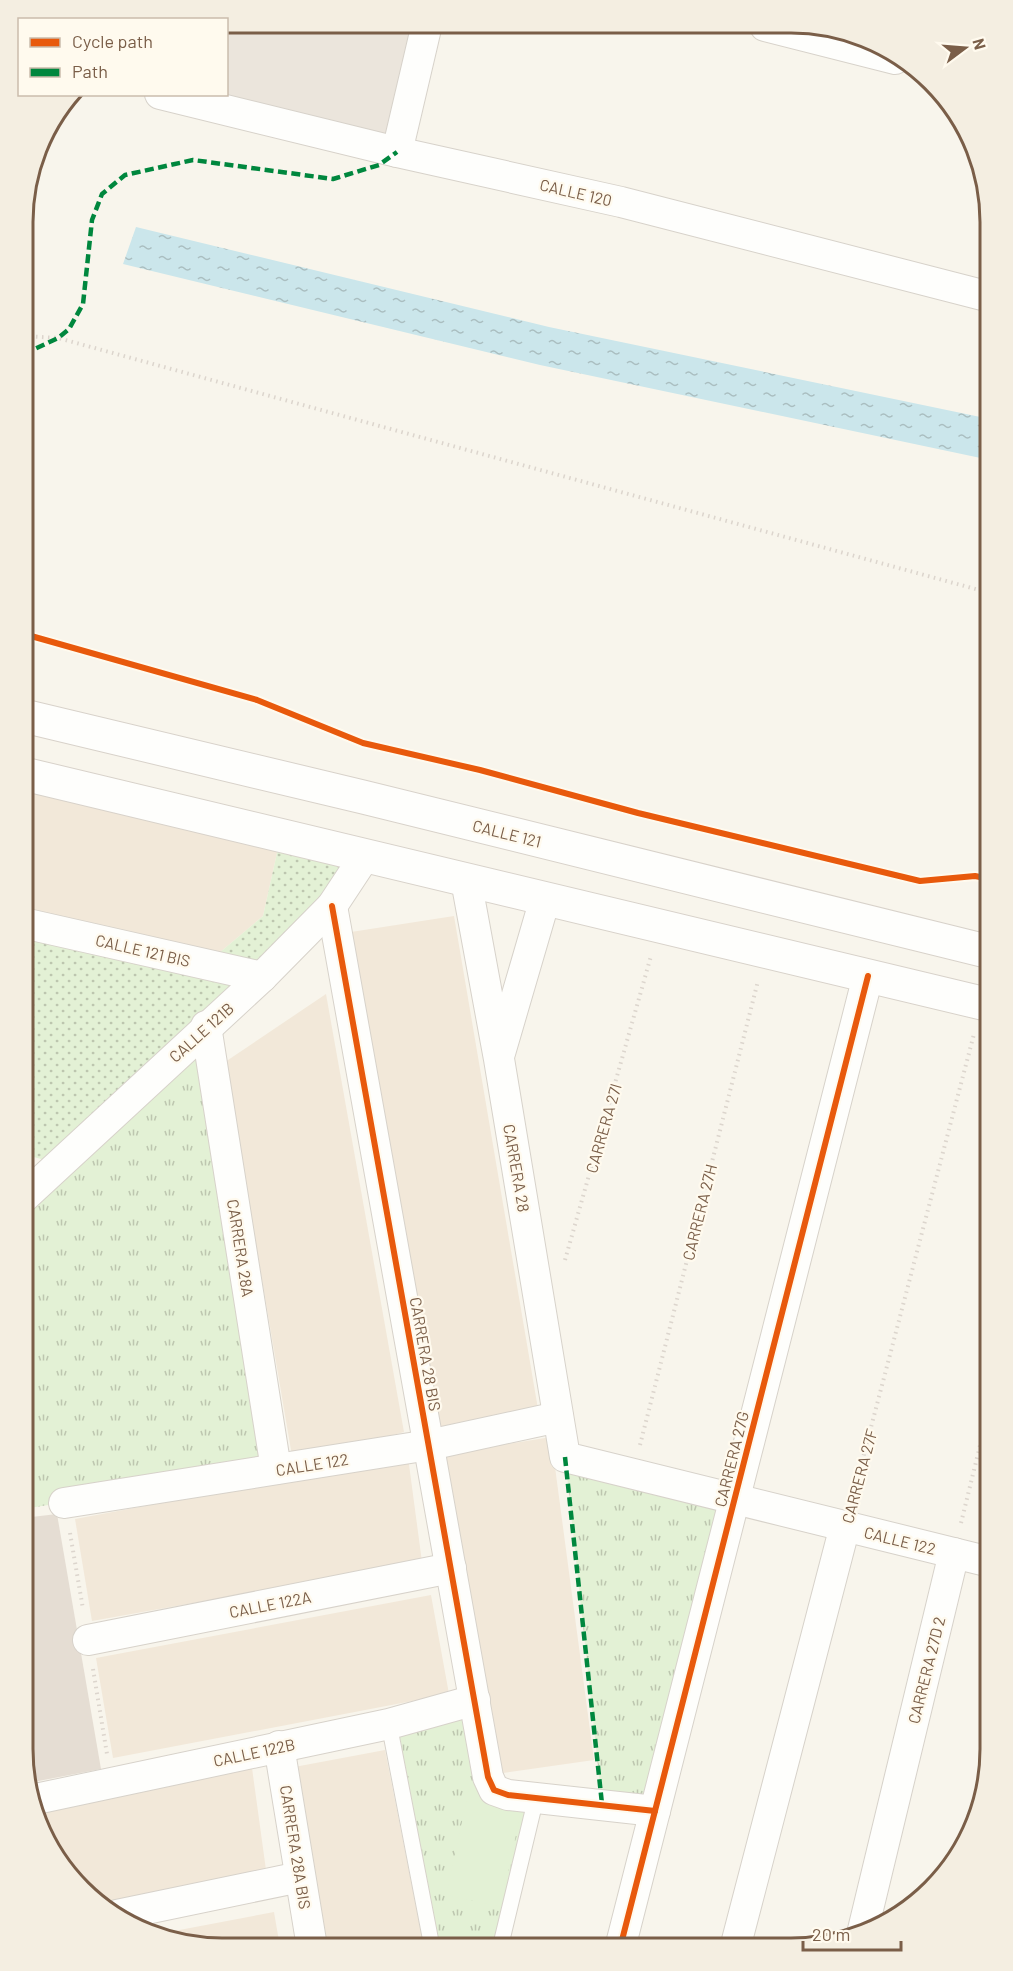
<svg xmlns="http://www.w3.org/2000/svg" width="1013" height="1971" viewBox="0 0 1013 1971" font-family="Barlow,sans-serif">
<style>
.residential{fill:#f2e8d9}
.industrial{fill:#ebe5dc}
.grass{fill:url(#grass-dots)}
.park{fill:url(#park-tufts)}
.garden{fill:#e3f1d5}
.water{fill:url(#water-ripples)}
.building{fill:#e5ddd3}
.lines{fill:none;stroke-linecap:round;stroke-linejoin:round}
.lane-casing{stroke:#d7d2ca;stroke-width:17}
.street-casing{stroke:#d7d2ca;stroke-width:32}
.secondary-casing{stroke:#d8d2ca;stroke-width:35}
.path{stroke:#dcd5cd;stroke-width:4;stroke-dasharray:1.5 4.5;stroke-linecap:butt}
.lane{stroke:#fefefc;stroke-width:15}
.street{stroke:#fefefc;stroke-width:30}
.secondary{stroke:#fefefc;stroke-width:33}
.quiet{stroke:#00873e;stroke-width:4.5;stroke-dasharray:9 4.5;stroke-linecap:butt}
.cycleway-casing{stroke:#fffaee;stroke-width:10}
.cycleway{stroke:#e8590c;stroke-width:6}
.labels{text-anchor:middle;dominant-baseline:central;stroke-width:4.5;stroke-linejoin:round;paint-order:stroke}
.street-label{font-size:16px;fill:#7a5e48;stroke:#fffaee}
.rim{fill:none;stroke:#7a5e48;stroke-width:3}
</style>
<defs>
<pattern id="grass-dots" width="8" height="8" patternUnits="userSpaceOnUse" patternTransform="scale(1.5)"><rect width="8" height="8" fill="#e3f1d5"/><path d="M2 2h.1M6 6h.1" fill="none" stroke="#bdc6af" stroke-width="1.8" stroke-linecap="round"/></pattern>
<pattern id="park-tufts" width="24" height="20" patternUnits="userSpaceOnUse" patternTransform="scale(1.5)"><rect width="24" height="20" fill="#e3f1d5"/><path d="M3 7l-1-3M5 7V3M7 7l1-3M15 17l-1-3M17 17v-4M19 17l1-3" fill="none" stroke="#bdc6af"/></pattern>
<pattern id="water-ripples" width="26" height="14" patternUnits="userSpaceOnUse" patternTransform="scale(1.5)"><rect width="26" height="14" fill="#cbe6eb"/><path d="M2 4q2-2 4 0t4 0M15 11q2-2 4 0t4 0" fill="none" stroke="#aabec0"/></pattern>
</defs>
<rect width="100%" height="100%" fill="#f8f5ec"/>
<!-- residential -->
<g class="residential">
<polygon points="24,774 281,835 263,916 206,964 23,923"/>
<polygon points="454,916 538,1409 437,1427 351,932"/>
<polygon points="326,994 404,1432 293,1462 225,1062"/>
<polygon points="551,1437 594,1760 496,1774 445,1454"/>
<polygon points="408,1457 422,1562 92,1621 75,1519"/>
<polygon points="431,1595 449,1694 113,1758 96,1658"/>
<polygon points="385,1750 424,1947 322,1947 289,1768"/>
<polygon points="252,1768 266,1870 101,1905 91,1899 34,1813"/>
<polygon points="274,1912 280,1947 196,1947 153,1935"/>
</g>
<!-- industrial -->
<polygon class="industrial" points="227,23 427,24 397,152 160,95 226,94"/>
<!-- grass -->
<polygon class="grass" points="281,835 365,856 59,1164 23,1154 23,923 206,964 263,916"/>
<!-- park -->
<g class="park">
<polygon points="206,1026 276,1469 23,1509 23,1198"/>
<polygon points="565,1457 734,1499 655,1811 602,1804"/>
<polygon points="475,1700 488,1777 536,1798 500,1948 432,1947 389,1724"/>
</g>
<!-- garden -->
<polygon class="garden" points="469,1790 523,1801 501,1907 446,1895"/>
<!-- water -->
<polygon class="water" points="136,227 549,327 990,419 990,460 540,365 123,264"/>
<!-- building -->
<polygon class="building" points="57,1514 101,1769 28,1783 23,1749 23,1518"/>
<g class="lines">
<!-- lane casing -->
<g class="lane-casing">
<g id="lane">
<polyline points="389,1724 432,1947"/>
<polyline points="500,1948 536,1798"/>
</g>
</g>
<!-- street casing -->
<g class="street-casing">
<g id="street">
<polyline points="765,26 895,59"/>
<polyline points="160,94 397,152 621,202 990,297"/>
<polyline points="397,152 427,24"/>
<polyline points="466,880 499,1059 565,1457 990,1562"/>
<polyline points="332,906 488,1777 494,1790 508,1795 655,1811"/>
<polyline points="23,923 262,977"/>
<polyline points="206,1026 276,1469"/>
<polyline points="500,1053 545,899"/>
<polyline points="23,1198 262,977 332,906 365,856"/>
<polyline points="64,1503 429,1445 558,1417"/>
<polyline points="88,1640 451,1568"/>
<polyline points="279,1746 312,1947"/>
<polyline points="31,1800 389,1724 475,1700"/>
<polyline points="117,1915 300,1877"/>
<polyline points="862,1934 954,1553"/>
<polyline points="620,1948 868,976"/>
<polyline points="735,1948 845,1526"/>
</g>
</g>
<!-- secondary casing -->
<g class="secondary-casing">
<g id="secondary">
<polyline points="24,716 363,797 990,952"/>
<polyline points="24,774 990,1005"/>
</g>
</g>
<!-- path -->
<g class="path">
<polyline points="24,336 58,338 990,593"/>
<polyline points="981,1039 990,1041"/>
<polyline points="565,1260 651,956"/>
<polyline points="640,1445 758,981"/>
<polyline points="853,1496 974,1034"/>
<polyline points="23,1509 34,1508"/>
<polyline points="961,1523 990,1405"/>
<polyline points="70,1533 83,1609"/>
<polyline points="93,1669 107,1754"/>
</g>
<!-- lane -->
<use href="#lane" class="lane"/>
<!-- street -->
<use href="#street" class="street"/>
<!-- secondary -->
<use href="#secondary" class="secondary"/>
<!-- quiet -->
<g class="quiet">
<polyline points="24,354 58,338 69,329 83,304 92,220 102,194 125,175 193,160 333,179 379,165 397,152"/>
<polyline points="565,1457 602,1804"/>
</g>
<!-- cycleway casing -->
<g class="cycleway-casing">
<g id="cycleway">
<polyline points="24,634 257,700 363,743 480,770 638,813 920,881 975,876 990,879"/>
<polyline points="332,906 488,1777 494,1790 508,1795 655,1811"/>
<polyline points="620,1948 868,976"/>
</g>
</g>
<!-- cycleway -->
<use href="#cycleway" class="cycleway"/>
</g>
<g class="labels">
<!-- street labels -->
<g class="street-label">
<text transform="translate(576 192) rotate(13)">CALLE 120</text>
<text transform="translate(507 833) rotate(14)">CALLE 121</text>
<text transform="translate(143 950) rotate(13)">CALLE 121 BIS</text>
<text transform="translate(201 1032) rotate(-42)">CALLE 121B</text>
<text transform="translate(603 1128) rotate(-74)">CARRERA 27I</text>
<text transform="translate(517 1168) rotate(80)">CARRERA 28</text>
<text transform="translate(699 1212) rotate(-76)">CARRERA 27H</text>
<text transform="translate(241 1248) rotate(81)">CARRERA 28A</text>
<text transform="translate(426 1354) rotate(80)">CARRERA 28 BIS</text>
<text transform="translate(731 1459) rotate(-76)">CARRERA 27G</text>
<text transform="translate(312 1464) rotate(-9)">CALLE 122</text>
<text transform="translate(859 1476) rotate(-75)">CARRERA 27F</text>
<text transform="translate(900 1540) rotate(14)">CALLE 122</text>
<text transform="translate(270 1604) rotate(-11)">CALLE 122A</text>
<text transform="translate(926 1670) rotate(-76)">CARRERA 27D 2</text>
<text transform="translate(254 1752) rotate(-12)">CALLE 122B</text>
<text transform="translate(296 1847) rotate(81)">CARRERA 28A BIS</text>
</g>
</g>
<!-- crop -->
<path d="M0 0H1013V1971H0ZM222 33H791A189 189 0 0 1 980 222V1749A189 189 0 0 1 791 1938H222A189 189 0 0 1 33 1749V222A189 189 0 0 1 222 33Z" fill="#f4eee1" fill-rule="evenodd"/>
<path class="rim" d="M222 33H791A189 189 0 0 1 980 222V1749A189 189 0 0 1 791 1938H222A189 189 0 0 1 33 1749V222A189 189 0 0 1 222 33Z"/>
<!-- legend -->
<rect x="18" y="18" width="210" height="78" fill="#fffaee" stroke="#cabcac" stroke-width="1.5"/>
<rect x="30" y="38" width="30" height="9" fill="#e8590c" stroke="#cabcac" stroke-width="1.5"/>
<text x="72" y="48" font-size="18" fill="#7a5e48">Cycle path</text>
<rect x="30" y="68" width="30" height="9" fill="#00873e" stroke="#cabcac" stroke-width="1.5"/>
<text x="72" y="78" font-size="18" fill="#7a5e48">Path</text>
<!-- north arrow -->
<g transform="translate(965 48) rotate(74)" stroke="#fffaee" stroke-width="4.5" paint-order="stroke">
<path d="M0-4.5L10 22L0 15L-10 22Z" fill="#7a5e48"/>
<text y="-9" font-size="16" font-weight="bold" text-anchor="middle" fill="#7a5e48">N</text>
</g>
<!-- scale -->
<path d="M803 1941v9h98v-9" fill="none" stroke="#7a5e48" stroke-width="3"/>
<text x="812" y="1941" font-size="18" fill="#7a5e48" stroke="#fffaee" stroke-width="4.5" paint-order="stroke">20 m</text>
</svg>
